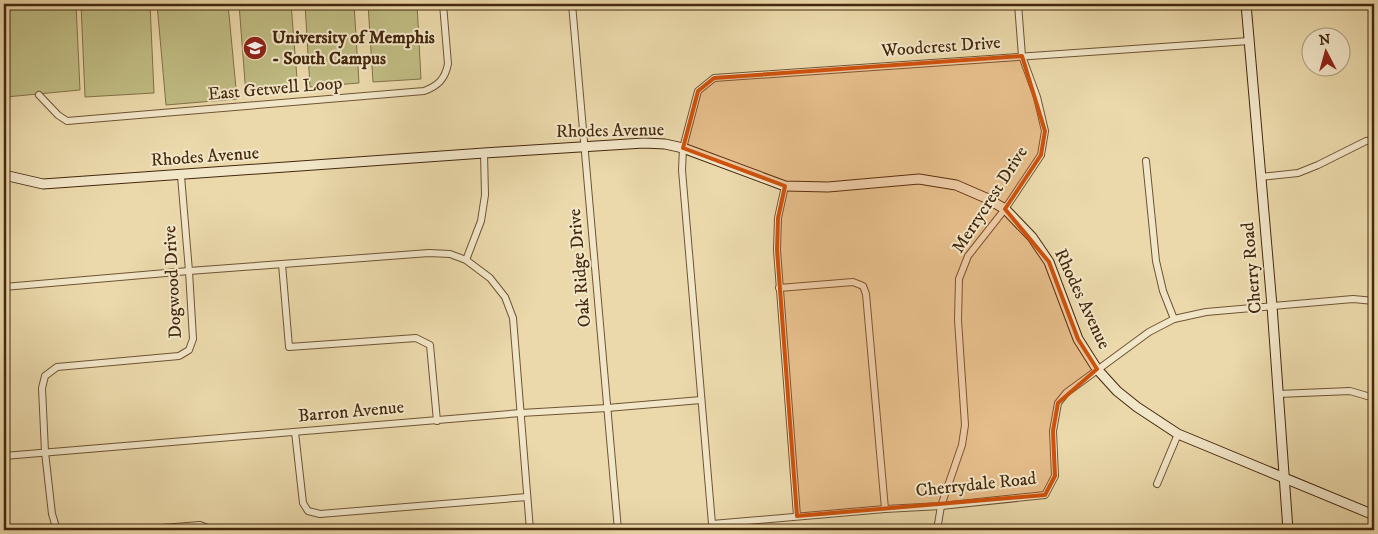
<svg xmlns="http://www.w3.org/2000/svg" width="1378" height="534" viewBox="0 0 1378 534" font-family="'IM FELL DW Pica',serif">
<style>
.green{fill:#c0bc83;stroke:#827248}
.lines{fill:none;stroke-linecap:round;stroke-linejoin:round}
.street-casing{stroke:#6e5434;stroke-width:8}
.secondary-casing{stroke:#44280d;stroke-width:11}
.street{stroke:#f2e6c8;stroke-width:6}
.secondary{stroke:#f2e6c8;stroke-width:9}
.marked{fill:#cf520c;fill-opacity:0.2;stroke:#cf520c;stroke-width:4;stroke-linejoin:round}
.labels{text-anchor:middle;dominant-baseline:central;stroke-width:4;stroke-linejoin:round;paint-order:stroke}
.poi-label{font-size:18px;font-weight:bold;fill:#44280d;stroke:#f2e6c8;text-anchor:start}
.street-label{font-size:18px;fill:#44280d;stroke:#f2e6c8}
</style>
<rect width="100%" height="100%" fill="#ebd9ab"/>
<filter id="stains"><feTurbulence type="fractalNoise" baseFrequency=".004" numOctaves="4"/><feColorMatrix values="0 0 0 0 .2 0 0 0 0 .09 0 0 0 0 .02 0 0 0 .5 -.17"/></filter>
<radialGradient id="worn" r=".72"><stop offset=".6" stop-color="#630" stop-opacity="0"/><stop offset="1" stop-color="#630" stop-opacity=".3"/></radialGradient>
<!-- green -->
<g class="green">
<polygon points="4,4 76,4 80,90 6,97 4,68"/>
<polygon points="81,4 150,4 154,93 85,97"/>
<polygon points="157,4 228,4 237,99 166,105"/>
<polygon points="239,4 291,4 298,91 246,95"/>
<polygon points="305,4 354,4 359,83 310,87"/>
<polygon points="368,4 417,4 421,79 373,82"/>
</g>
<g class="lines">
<!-- street casing -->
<g class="street-casing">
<g id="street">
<polyline points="572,4 618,530"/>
<path d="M39 95 58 115 67 121 424 91C438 86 445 79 448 64L443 4"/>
<polyline points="1146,161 1156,261 1163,291 1174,319"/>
<polyline points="1260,177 1298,173 1318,165 1366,141 1374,140"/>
<polyline points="785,186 778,218 777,250 797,516"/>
<polyline points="466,260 481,221 485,195 484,153"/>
<polyline points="282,264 289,347 416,338 430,345 437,421"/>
<polyline points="4,287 189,271 429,253 450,254 466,260 490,278 505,297 513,318 530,530"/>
<polyline points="779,288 853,282 863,286 866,294 885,509"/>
<polyline points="1278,394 1350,391 1374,398"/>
<polyline points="295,432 303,503 308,511 320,514 527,497"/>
<polyline points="4,456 521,413 607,408 701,400"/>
<polyline points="1157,484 1178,434"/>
<polyline points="712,524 885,509 941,506 1045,495 1055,476 1053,431 1058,403 1066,393 1149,332 1174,319 1206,312 1353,299 1374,301"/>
<polyline points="59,530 56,527 52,514 45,452 42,388 45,376 57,367 179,356 189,350 193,339 189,271 181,176"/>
<polyline points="137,530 200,525 213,530"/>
<polyline points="711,530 712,524 682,170 683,148 698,91 714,78 1249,41"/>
<polyline points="937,530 941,506 962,445 965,425 958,320 959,279 968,256 1005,209 1041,155 1045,131 1037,97 1022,56 1018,4"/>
</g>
</g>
<!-- secondary casing -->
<g class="secondary-casing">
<g id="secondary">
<polyline points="1246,4 1272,306 1288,530"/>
<polyline points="4,175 43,184 484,153 644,143 665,144 683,148 785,186 828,187 919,179 956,185 986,198 1005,209 1032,237 1049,262 1078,339 1097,369 1117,391 1137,407 1178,434 1374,515"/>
</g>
</g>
<!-- street -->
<use href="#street" class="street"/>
<!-- secondary -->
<use href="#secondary" class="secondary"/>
</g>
<!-- marked area -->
<path class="marked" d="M1022 56 1045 131 1041 155 1005 209 1049 262 1078 339 1097 369 1058 403 1053 431 1055 476 1045 495 797 516 777 250 778 218 785 186 683 148 698 91 714 78Z"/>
<!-- icons -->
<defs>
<g id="university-disc" transform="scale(1.25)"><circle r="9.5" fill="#8f2418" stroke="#f2e6c8"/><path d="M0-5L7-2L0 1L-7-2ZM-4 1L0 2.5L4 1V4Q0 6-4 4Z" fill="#fff"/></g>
</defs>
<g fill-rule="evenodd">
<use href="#university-disc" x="255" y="48"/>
</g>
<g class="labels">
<!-- poi labels -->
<g class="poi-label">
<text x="272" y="38">University of Memphis<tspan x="272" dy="21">- South Campus</tspan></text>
</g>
<!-- street labels -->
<g class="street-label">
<text transform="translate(941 47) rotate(-4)">Woodcrest Drive</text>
<text transform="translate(275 89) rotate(-5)">East Getwell Loop</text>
<text transform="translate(610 131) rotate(-1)">Rhodes Avenue</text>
<text transform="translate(205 157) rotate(-4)">Rhodes Avenue</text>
<text transform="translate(990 200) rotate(-57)">Merrycrest Drive</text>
<text transform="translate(580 268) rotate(-95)">Oak Ridge Drive</text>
<text transform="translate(1252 268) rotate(-95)">Cherry Road</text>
<text transform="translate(173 282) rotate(-93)">Dogwood Drive</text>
<text transform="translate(1082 299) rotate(65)">Rhodes Avenue</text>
<text transform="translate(351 412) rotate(-5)">Barron Avenue</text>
<text transform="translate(976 485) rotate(-6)">Cherrydale Road</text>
</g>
</g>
<!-- margin -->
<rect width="1378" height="534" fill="none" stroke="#ebd9ab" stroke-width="20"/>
<rect x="5" y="5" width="1368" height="524" fill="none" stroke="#44280d" stroke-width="2.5"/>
<rect x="10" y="10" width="1358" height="514" fill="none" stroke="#44280d"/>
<!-- north arrow -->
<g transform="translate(1326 52) rotate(354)"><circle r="24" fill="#f2e6c8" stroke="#ac9a7d"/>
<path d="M0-4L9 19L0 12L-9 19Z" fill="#8f2418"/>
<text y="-8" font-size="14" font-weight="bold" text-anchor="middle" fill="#44280d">N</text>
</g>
<rect width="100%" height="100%" filter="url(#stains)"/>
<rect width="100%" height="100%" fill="url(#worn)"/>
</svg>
